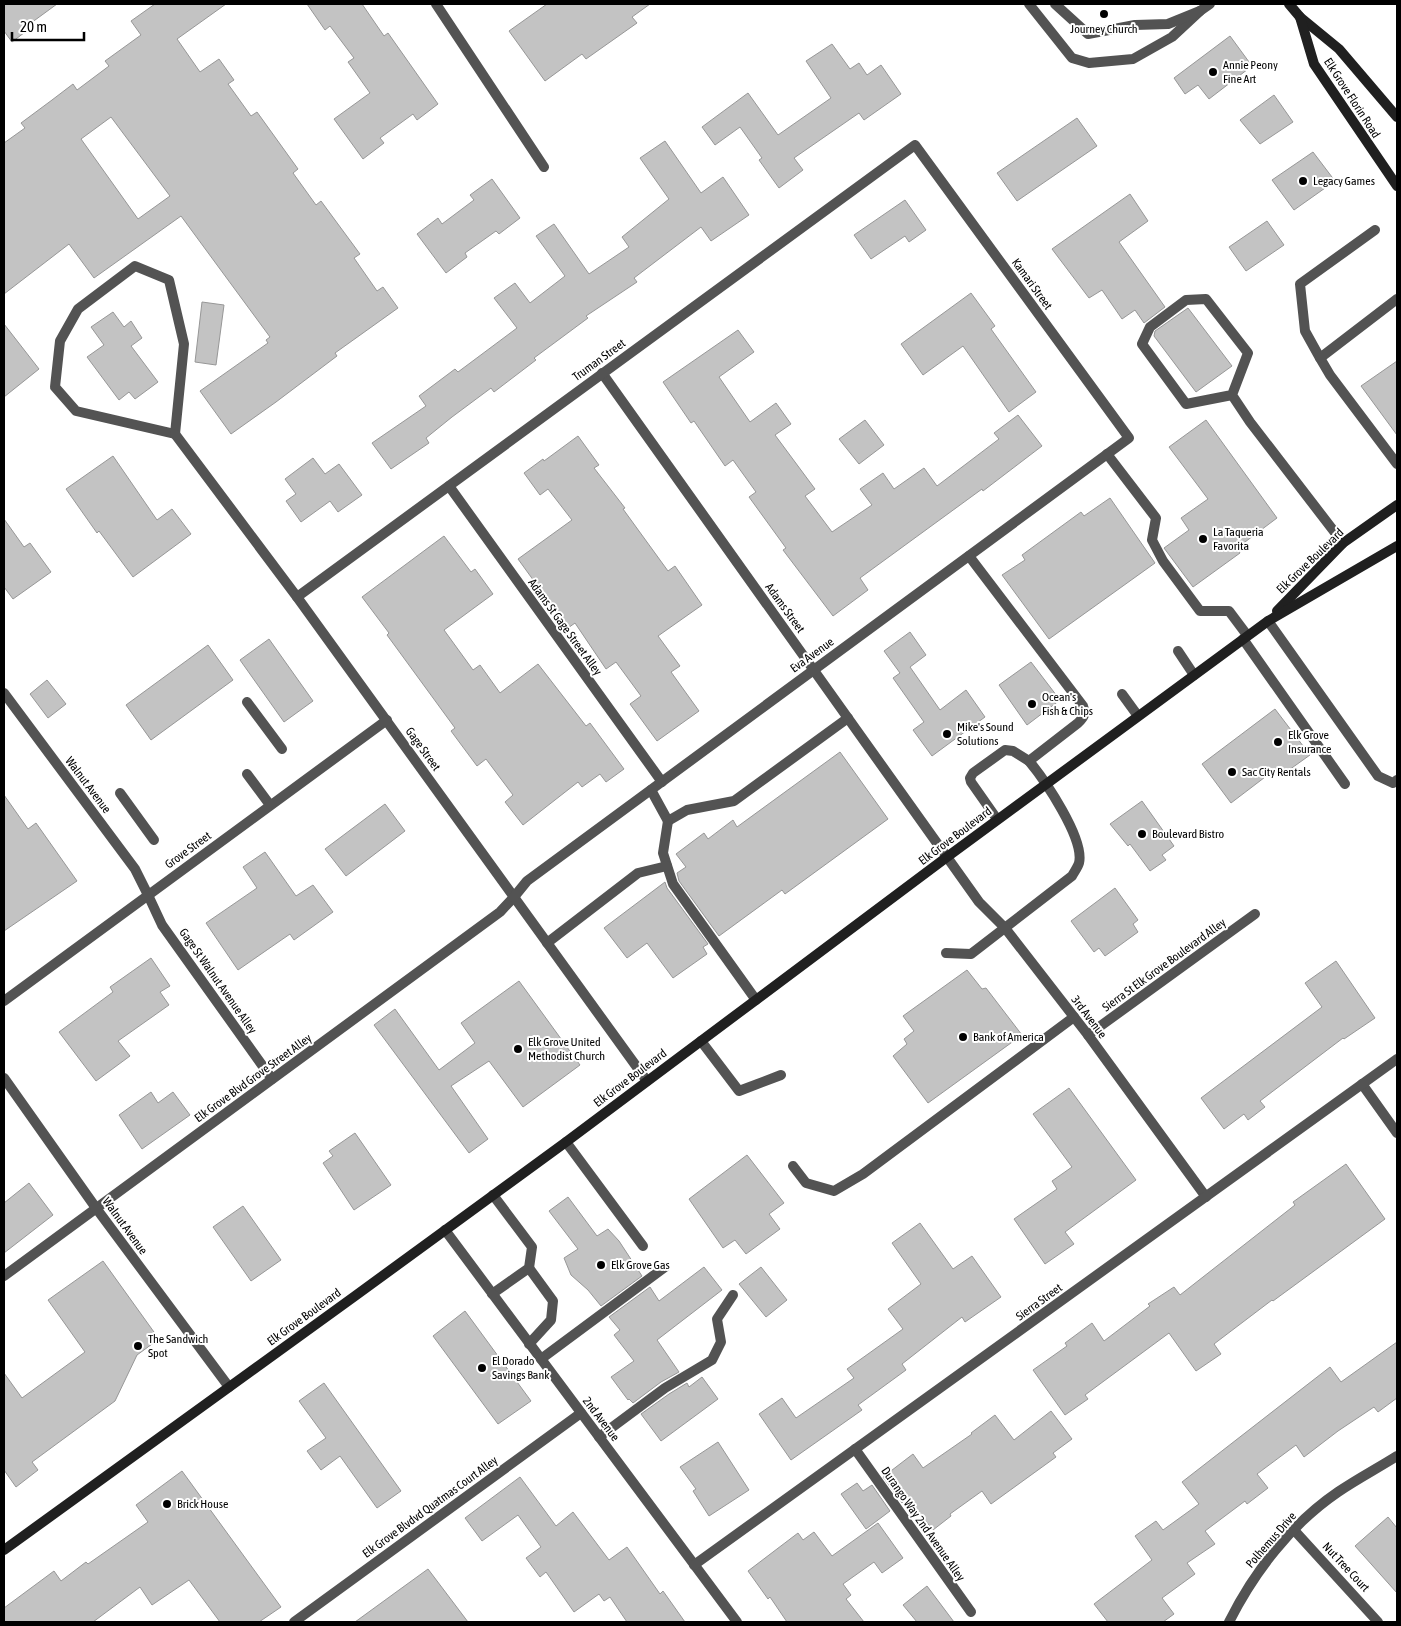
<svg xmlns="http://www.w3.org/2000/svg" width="1401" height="1626" viewBox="0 0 1401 1626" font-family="'Asap Condensed',sans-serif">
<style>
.building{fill:#c3c3c3;stroke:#979797;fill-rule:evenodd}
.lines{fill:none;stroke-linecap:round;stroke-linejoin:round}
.service{stroke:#535353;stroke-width:10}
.minor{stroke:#535353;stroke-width:10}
.secondary{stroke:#202020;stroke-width:10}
.poi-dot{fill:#000;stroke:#fff;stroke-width:2}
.labels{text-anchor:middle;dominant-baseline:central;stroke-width:4;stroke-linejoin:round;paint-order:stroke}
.poi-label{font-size:12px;fill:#000;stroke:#fff;text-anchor:start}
.street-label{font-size:12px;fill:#000;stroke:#fff}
</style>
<rect width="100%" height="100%" fill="#fff"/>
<!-- building -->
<g class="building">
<polygon points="4,4 57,4 31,23 33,26 12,42 4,31"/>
<path d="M155 4H226L177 39 200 72 219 59 234 80 228 84 251 116 257 112 298 169 293 173 316 205 321 201 360 254 354 258 377 291 383 287 398 308 335 353 337 356 276 402 231 434 200 391 268 343 266 340 270 337 181 216 94 278 69 244 4 294V143L25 128 21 123 52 100 73 84 77 90 109 66 105 61 141 35 131 21ZM111 117 170 196 138 219 81 139Z"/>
<polygon points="307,4 362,4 384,36 388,33 438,104 417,120 413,114 380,138 384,143 363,159 334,119 370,93 348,62 354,58 330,26 325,30"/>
<polygon points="547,4 650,4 632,17 637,23 586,59 582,54 545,81 509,31"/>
<polygon points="1230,36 1252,66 1209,99 1198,85 1185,94 1174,78"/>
<polygon points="832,44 850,69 859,63 867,75 881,65 901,94 864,120 859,113 794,158 803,170 779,188 759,160 762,158 740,127 715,145 702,127 748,93 778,135 831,98 806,61"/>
<polygon points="1274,95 1293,122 1260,144 1240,120"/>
<polygon points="1077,118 1097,146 1017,201 997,173"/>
<polygon points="665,141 701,193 723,177 749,215 711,241 701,227 634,278 637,282 586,316 588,318 534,358 536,360 494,392 491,388 452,417 426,438 429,443 391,469 372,443 426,406 419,396 455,369 458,372 517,328 494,298 515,283 530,303 565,276 536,236 554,224 589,274 629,247 622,237 669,199 640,158"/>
<polygon points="1313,152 1335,181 1294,210 1272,180"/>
<polygon points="492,179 520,218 499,234 496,231 465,253 467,257 446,273 417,234 438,218 442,224 474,200 470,195"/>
<polygon points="1130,194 1148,221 1119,242 1165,307 1144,323 1135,310 1122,319 1102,290 1089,298 1052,249"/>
<polygon points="905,200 926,230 909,242 905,236 871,259 854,235"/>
<polygon points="1267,221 1284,245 1246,271 1229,247"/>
<polygon points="971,293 995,326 991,329 1036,392 1009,412 963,346 923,375 901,344"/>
<polygon points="202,302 224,305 216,365 195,362"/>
<polygon points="1188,308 1232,366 1196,392 1154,336 1155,331"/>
<polygon points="113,312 124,327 131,321 142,338 131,346 158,382 135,399 129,392 119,400 87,357 104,345 91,327"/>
<polygon points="4,324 39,369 4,397"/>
<polygon points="738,330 754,352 719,377 750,422 776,403 791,424 775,435 815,489 805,496 832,532 872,505 860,489 883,473 894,489 924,468 937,486 999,439 994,433 1018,415 1042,446 983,491 982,489 860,578 868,590 833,616 783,550 786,548 749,497 756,492 733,460 725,466 694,421 691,423 663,382"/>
<polygon points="1397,361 1397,435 1361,386"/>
<polygon points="865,420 884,445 859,464 839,439"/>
<polygon points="1206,420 1277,518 1237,548 1240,553 1193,587 1164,548 1189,530 1181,518 1208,499 1169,447"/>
<polygon points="578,436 599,465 594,468 625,508 623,509 668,571 675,566 702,605 658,636 680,666 671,672 699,711 657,741 630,704 641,696 616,662 606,669 575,623 568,628 518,559 572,520 548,489 540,495 524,473 543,459 544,461"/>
<polygon points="113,456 157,520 172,509 191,534 133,577 99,531 97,533 66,489"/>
<polygon points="313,458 325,474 339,464 362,495 338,512 330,501 301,522 286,501 296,494 285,479"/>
<polygon points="1110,498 1155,563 1049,639 1002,575 1025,560 1022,555 1081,512 1084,516"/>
<polygon points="4,519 24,547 30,543 51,572 13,599 4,587"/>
<polygon points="444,536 471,572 475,569 493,594 444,630 473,670 480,665 500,693 538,664 586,726 590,723 624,769 606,782 600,774 582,787 578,782 523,825 505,802 513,795 486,759 477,766 451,731 455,728 387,635 389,633 362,597"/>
<polygon points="910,632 926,655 910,667 940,710 966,690 985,717 932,756 913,730 924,722 893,678 900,673 884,651"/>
<polygon points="269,639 313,701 284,722 240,660"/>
<polygon points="208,645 233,680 151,740 126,705"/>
<polygon points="1031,662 1060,700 1027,725 999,685"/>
<polygon points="47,680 66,704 48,718 30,694"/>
<polygon points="1275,709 1310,755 1282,775 1277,768 1231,803 1202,764"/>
<polygon points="840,752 888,819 785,894 782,890 719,936 679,881 677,873 686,867 676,854 704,833 708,839 733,820 737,827"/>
<polygon points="4,795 28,829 36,823 77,881 4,931"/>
<polygon points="1142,801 1174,846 1162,855 1166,860 1150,871 1130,844 1128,846 1110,824"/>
<polygon points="385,804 405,831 346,876 325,849"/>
<polygon points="265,852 296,896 313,885 333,912 294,940 290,934 238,970 206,923 257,888 243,867"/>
<polygon points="665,882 667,888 708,944 703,947 707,954 673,978 647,943 627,958 604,928"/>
<polygon points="1115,888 1138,920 1133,924 1138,932 1105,956 1099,948 1094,952 1071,921"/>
<polygon points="151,958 170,986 160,992 169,1005 118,1041 130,1056 96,1081 59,1032 113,992 110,987"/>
<polygon points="1336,961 1375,1018 1344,1039 1343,1038 1260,1101 1265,1107 1248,1120 1244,1114 1224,1129 1201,1098 1322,1007 1305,983"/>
<polygon points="967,970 982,989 986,988 1022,1035 928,1103 893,1056 907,1044 904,1039 914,1031 903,1016"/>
<polygon points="519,981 580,1065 523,1107 489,1061 451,1086 488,1139 469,1153 374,1025 395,1009 439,1070 475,1043 461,1023"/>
<polygon points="1069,1088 1136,1180 1065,1232 1074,1244 1045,1264 1014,1219 1057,1189 1052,1181 1072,1167 1033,1114"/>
<polygon points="151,1092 158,1103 173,1092 190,1115 142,1149 119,1115"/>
<polygon points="355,1133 391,1185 354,1210 323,1163 333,1156 329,1151"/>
<polygon points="747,1155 784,1203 769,1214 780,1229 746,1254 735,1240 723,1248 689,1199"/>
<polygon points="1346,1164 1385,1219 1273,1301 1272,1300 1214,1344 1221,1354 1196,1371 1169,1333 1085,1395 1088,1399 1065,1415 1033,1370 1067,1346 1065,1343 1092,1323 1104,1341 1150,1306 1148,1304 1174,1287 1180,1295 1295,1205 1293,1202"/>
<polygon points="29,1183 53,1215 4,1253 4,1203"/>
<polygon points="568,1197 597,1236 608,1229 619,1241 642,1276 601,1306 588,1290 571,1275 564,1258 578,1249 549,1211"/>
<polygon points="243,1206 281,1260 251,1281 213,1227"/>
<polygon points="920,1223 953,1269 972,1256 1001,1297 965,1322 962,1317 902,1364 906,1370 858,1405 862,1410 791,1460 759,1414 782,1398 796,1418 854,1378 847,1369 903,1329 888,1309 921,1284 892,1243"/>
<polygon points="103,1261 159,1339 137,1355 115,1401 32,1462 38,1470 16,1487 4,1470 4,1373 22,1398 85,1352 48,1300"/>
<polygon points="704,1267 722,1290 657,1340 679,1372 661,1382 633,1403 629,1399 628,1400 611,1377 634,1361 614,1335 620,1330 609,1317 650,1287 659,1301"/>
<polygon points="761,1267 787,1300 766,1317 739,1284"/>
<polygon points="465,1311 531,1401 498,1424 433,1336"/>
<polygon points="1397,1342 1397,1398 1378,1412 1374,1407 1338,1431 1304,1457 1296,1445 1257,1474 1268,1488 1247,1504 1245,1501 1205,1531 1215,1544 1187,1563 1195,1574 1162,1598 1174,1614 1163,1622 1108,1622 1094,1604 1152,1560 1135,1536 1156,1521 1163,1530 1199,1504 1182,1482 1330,1367 1341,1382"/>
<polygon points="702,1377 718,1399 661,1441 641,1414 669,1394 687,1383 689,1387"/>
<polygon points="324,1383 401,1491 377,1508 340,1456 321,1470 307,1451 326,1438 299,1401"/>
<polygon points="1051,1411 1072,1439 1053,1453 1056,1457 991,1504 982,1491 950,1514 951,1516 933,1530 914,1506 912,1508 906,1499 902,1503 883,1477 913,1454 923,1468 972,1434 971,1433 995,1415 1014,1440"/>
<polygon points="718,1442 749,1490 709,1516 693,1491 696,1489 680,1467"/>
<polygon points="182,1471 281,1607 259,1622 220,1622 189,1580 152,1605 140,1587 93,1622 4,1622 4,1608 54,1571 61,1581 86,1562 88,1564 148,1522 136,1505"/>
<polygon points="520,1477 556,1526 573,1512 609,1560 627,1547 660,1594 663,1591 685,1622 627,1622 610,1597 604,1601 599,1594 574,1612 546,1572 540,1577 526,1558 541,1547 518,1515 482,1541 465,1518"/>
<polygon points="857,1483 863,1491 872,1485 890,1511 866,1529 841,1494"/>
<polygon points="1388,1517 1397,1528 1397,1593 1355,1546"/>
<polygon points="878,1523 903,1558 882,1573 874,1562 843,1584 851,1595 846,1599 864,1622 787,1622 770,1597 768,1599 748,1571 798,1533 803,1540 814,1532 832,1556"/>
<polygon points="428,1569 468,1622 355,1622 399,1590"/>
<polygon points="927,1586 954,1622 917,1622 903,1605"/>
</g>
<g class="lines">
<!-- service -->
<g class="service">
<polyline points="1029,4 1072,58 1089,63 1133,59 1172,37 1200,11"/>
<polyline points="1055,4 1088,34 1135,25 1168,24 1200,11 1210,4"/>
<polyline points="1375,230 1300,284 1305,331 1320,358 1330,375 1397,464"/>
<polygon points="135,266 169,280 184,344 175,434 76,411 55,387 60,341 78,309"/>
<polyline points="1320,358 1397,299"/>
<polyline points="1232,395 1186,404 1142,344 1150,327 1186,300 1206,299 1248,353 1232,395 1250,422 1343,543"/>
<polyline points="1107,454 1156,518 1152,540 1163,561 1200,611 1229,611 1247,635"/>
<polyline points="449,486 662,782"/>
<polyline points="1268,621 1378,776 1393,783 1397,780"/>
<polyline points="1243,639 1345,784"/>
<polyline points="1178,651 1194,675"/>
<polyline points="1122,694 1138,716"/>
<polyline points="247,702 282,749"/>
<polyline points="247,774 270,805"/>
<polyline points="651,790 668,821 687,810 734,801 848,718"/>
<polyline points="120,793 154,840"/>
<polyline points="997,819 971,782 970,778 973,773 1005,750 1013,751 1029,761"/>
<polyline points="668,821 663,853 673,884 756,1000"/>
<polyline points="148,895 162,925 272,1079"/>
<polyline points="547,943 638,873 667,866"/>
<path d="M946 953 971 954 1072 876C1074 872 1078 867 1079 863 1085 839 1044 779 1029 761L1078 723C1084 717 1086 714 1083 706L969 556"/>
<polyline points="1088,1035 1255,914"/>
<polyline points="701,1041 739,1091 781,1075"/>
<polyline points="566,1142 643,1246"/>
<polyline points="793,1166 806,1183 834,1191 863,1174 1074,1017"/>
<polyline points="529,1268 553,1301 551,1320 529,1344"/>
<polyline points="4,1276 500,912 514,897"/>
<polyline points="492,1294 529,1268 532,1247 493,1195"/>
<polyline points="541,1359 665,1267"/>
<polyline points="599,1437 665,1388 712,1360 721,1342 717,1319 733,1295"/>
<polyline points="855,1449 971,1612"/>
<polyline points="294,1622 581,1413"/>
</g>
<!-- minor -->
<g class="minor">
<polyline points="436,4 544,167"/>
<polyline points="602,373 979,902 1005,928 1088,1035 1206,1197"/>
<polyline points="175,434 297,597 647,1081"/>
<polyline points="297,597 915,145 1129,438 527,881 514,897"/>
<polyline points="4,693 135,869 148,895"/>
<polyline points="4,1001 387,720"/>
<polyline points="4,1078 96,1208 229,1387"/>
<polyline points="1362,1084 1397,1133"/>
<polyline points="445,1230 737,1622"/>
<polyline points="1294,1530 1378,1622"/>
<polyline points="694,1565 1397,1059"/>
<path d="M1229 1622C1254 1572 1291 1524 1338 1492 1357 1479 1378 1468 1397 1456"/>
</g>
<!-- secondary -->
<g class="secondary">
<polyline points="1289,4 1300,17 1339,49 1397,117"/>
<polyline points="1300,17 1314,64 1397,186"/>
<polyline points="1277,611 1343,543 1397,505"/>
<polyline points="4,1550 355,1296 566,1142 947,857 1268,621 1397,546"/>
</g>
</g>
<!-- markers -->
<g class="poi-dot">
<circle cx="1104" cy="14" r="5"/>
<circle cx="1213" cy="72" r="5"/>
<circle cx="1303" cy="181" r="5"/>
<circle cx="1203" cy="539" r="5"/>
<circle cx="1032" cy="704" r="5"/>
<circle cx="947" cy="734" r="5"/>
<circle cx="1278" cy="742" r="5"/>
<circle cx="1232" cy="772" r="5"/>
<circle cx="1142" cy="834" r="5"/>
<circle cx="963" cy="1037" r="5"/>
<circle cx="518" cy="1049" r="5"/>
<circle cx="601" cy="1265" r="5"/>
<circle cx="138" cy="1346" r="5"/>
<circle cx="482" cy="1368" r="5"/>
<circle cx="167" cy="1504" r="5"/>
</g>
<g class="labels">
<!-- poi labels -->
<g class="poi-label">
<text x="1104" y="29" text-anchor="middle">Journey Church</text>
<text x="1223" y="65">Annie Peony<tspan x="1223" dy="14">Fine Art</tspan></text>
<text x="1313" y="181">Legacy Games</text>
<text x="1213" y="532">La Taqueria<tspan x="1213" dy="14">Favorita</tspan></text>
<text x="1042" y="697">Ocean's<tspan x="1042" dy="14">Fish &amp; Chips</tspan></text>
<text x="957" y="727">Mike's Sound<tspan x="957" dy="14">Solutions</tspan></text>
<text x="1288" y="735">Elk Grove<tspan x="1288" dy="14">Insurance</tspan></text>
<text x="1242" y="772">Sac City Rentals</text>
<text x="1152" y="834">Boulevard Bistro</text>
<text x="973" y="1037">Bank of America</text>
<text x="528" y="1042">Elk Grove United<tspan x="528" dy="14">Methodist Church</tspan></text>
<text x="611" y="1265">Elk Grove Gas</text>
<text x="148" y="1339">The Sandwich<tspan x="148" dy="14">Spot</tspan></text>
<text x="492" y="1361">El Dorado<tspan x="492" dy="14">Savings Bank</tspan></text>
<text x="177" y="1504">Brick House</text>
</g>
<!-- street labels -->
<g class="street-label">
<text transform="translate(1352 98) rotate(57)">Elk Grove Florin Road</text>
<text transform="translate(1032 284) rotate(54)">Kamari Street</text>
<text transform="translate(599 360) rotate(-36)">Truman Street</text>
<text transform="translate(1310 561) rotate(-44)">Elk Grove Boulevard</text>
<text transform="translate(785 608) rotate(54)">Adams Street</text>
<text transform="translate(565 627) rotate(54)">Adams St Gage Street Alley</text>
<text transform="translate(812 655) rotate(-36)">Eva Avenue</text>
<text transform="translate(423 749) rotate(54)">Gage Street</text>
<text transform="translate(88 785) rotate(53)">Walnut Avenue</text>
<text transform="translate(955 836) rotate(-37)">Elk Grove Boulevard</text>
<text transform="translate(188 850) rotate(-36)">Grove Street</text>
<text transform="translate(1164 965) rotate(-36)">Sierra St Elk Grove Boulevard Alley</text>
<text transform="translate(218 981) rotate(55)">Gage St Walnut Avenue Alley</text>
<text transform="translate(1089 1017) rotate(53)">3rd Avenue</text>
<text transform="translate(253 1078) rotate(-36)">Elk Grove Blvd Grove Street Alley</text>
<text transform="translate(630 1078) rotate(-37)">Elk Grove Boulevard</text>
<text transform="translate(125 1226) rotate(54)">Walnut Avenue</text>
<text transform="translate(1039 1302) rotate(-36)">Sierra Street</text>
<text transform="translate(304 1317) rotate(-36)">Elk Grove Boulevard</text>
<text transform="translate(601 1419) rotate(53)">2nd Avenue</text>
<text transform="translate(430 1507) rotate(-36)">Elk Grove Blvdvd Quatmas Court Alley</text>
<text transform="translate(923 1524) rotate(55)">Durango Way 2nd Avenue Alley</text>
<text transform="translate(1271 1540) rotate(-49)">Polhemus Drive</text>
<text transform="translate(1346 1567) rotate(47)">Nut Tree Court</text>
</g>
</g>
<!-- border -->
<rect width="1401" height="1626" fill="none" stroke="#000000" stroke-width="10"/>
<!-- scale -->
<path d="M12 32v8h72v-8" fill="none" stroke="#000000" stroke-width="2.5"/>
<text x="20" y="32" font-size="15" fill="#000000" stroke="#ffffff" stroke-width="4" paint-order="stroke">20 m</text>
</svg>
